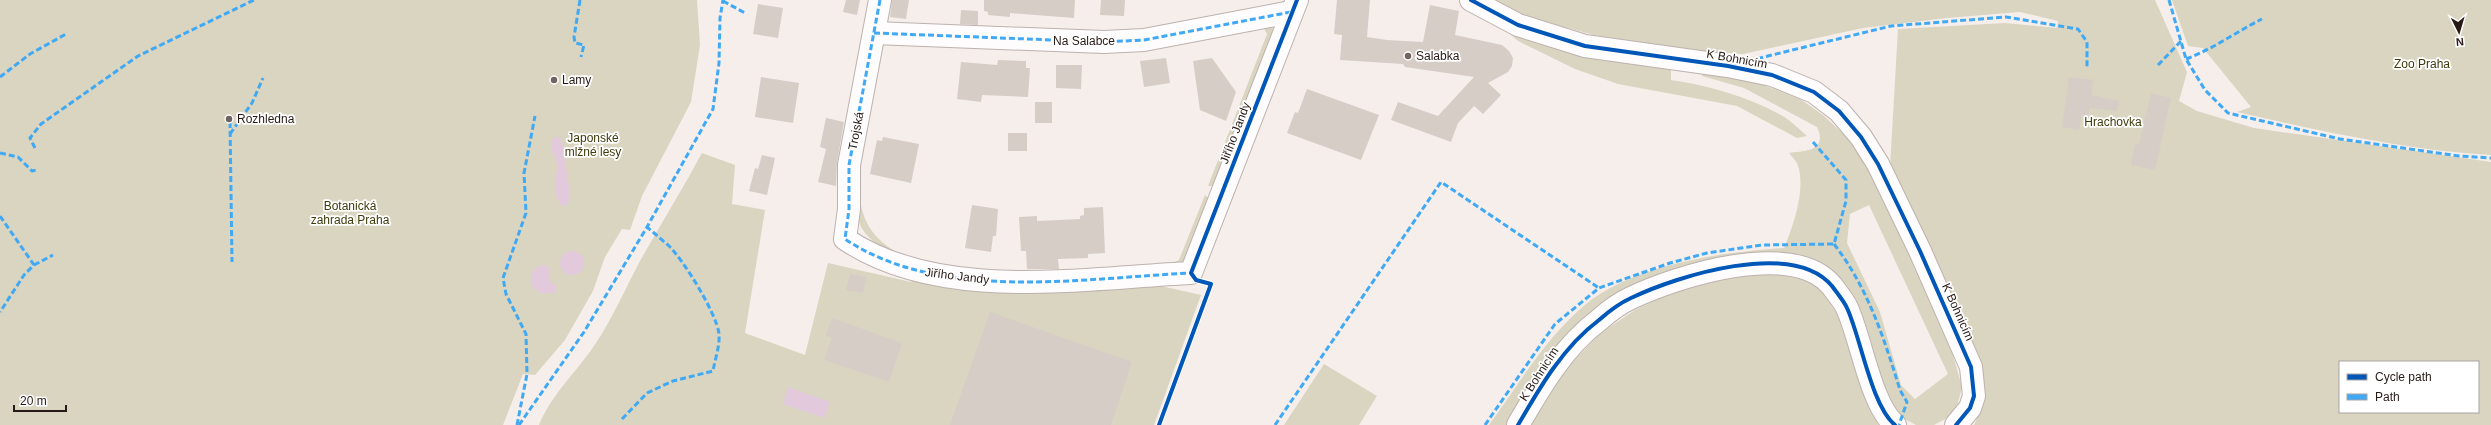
<svg xmlns="http://www.w3.org/2000/svg" width="2491" height="425" viewBox="0 0 2491 425" font-family="Helvetica,sans-serif">
<style>
.green{fill:#d9d5c0;fill-rule:evenodd}
.water{fill:#e2cadc}
.building{fill:#d6cdc6}
.lines{fill:none;stroke-linecap:round;stroke-linejoin:round}
.minor-casing{stroke:#bcb2ae;stroke-width:24}
.minor{stroke:#fefcfc;stroke-width:22}
.quiet{stroke:#3fa9f5;stroke-width:3;stroke-dasharray:6 3;stroke-linecap:butt}
.cycleway-casing{stroke:#fff;stroke-width:6}
.cycleway{stroke:#0057b8;stroke-width:4}
.poi-dot{fill:#6f6461;stroke:#fff;stroke-width:1.5}
.labels{text-anchor:middle;dominant-baseline:central;stroke-width:3.5;stroke-linejoin:round;paint-order:stroke}
.street-label{font-size:12px;fill:#271a16;stroke:#fff}
.poi-label{font-size:12px;fill:#271a16;stroke:#fff;text-anchor:start}
.park-label{font-size:12px;fill:#3e3c0c;stroke:#fff}
</style>
<rect width="100%" height="100%" fill="#f6eeeb"/>
<!-- green -->
<g class="green">
<polygon points="0,0 697,0 700,45 691,102 642,196 630,230 622,229 605,257 593,291 565,340 535,375 523,374 503,425 0,425"/>
<path d="M1492 0H2155L2187 72 2179 101 2197 111 2254 128 2491 162V425H1974L1984 403 1983 377 1908 202 1890 167 1898 29 2005 23 2057 28 2058 21 2020 12 1947 18 1863 28 1743 54 1696 52 1594 35 1524 16ZM2340 362H2478V412H2340Z"/>
<path d="M2172 0H2491V155C2405 150 2321 131 2237 112L2251 107 2203 48 2188 46Z"/>
<polygon points="1270,24 1274,31 1213,186 1208,186 1267,34 1263,27"/>
<path d="M1509 33 1560 50 1608 60 1671 69V80C1708 85 1748 97 1781 115 1790 120 1799 129 1807 136L1797 138 1737 106 1618 84 1575 69 1518 41Z"/>
<path d="M1702 72 1758 83 1800 99 1823 115 1854 144 1878 183 1948 338 1962 387 1956 410 1949 417 1934 425H1916L1903 418 1890 404 1872 352 1798 256 1629 292 1511 425H1489C1519 384 1546 337 1586 304 1636 264 1722 252 1784 248 1793 227 1806 189 1798 166 1797 161 1792 157 1789 153 1806 151 1828 151 1817 127L1744 88 1702 76ZM1869 205 1948 374 1915 399 1901 385 1880 312 1847 243 1850 214Z"/>
<path d="M702 153 735 165 732 204 765 210 745 333 805 355 828 263 911 282 913 276 1021 286 1022 293 1161 286 1201 295 1154 425H539C552 393 577 372 596 343 613 317 625 289 640 261 660 225 682 190 702 153Z"/>
<path d="M859 190C862 236 885 245 920 267 900 256 863 244 858 218 857 210 859 199 859 190Z"/>
<polygon points="1205,195 1209,199 1185,263 1142,268 1142,265 1172,263 1179,260"/>
<polygon points="1772,273 1796,277 1810,281 1821,289 1838,316 1878,425 1530,425 1561,375 1599,334 1635,310 1680,288 1732,278"/>
<polygon points="1324,364 1377,396 1359,425 1284,425"/>
</g>
<!-- water -->
<g class="water">
<path d="M556 137 560 138 562 142 570 192 568 204 565 206 561 205C552 190 557 180 557 165 557 157 550 155 552 140Z"/>
<circle cx="572" cy="263" r="12"/>
<polygon points="544,265 550,268 550,281 557,287 556,293 540,293 531,285 531,274 538,266"/>
<polygon points="788,387 830,402 824,418 783,404"/>
</g>
<!-- building -->
<g class="building">
<polygon points="846,0 860,0 857,15 843,12"/>
<polygon points="892,0 909,0 906,19 890,17"/>
<polygon points="984,0 1075,0 1074,18 1010,13 1010,17 988,15 988,12 984,11"/>
<polygon points="1101,0 1125,0 1124,16 1100,15"/>
<polygon points="1337,0 1370,0 1367,37 1387,40 1423,42 1430,5 1459,11 1455,35 1502,45 1509,51 1513,58 1512,66 1508,72 1488,83 1501,95 1483,114 1474,106 1458,123 1451,142 1391,120 1398,102 1438,116 1474,77 1405,67 1403,64 1340,60 1342,35 1334,34"/>
<polygon points="758,4 783,8 778,38 753,34"/>
<polygon points="961,10 978,11 978,25 960,24"/>
<polygon points="1166,58 1170,83 1144,87 1140,61"/>
<polygon points="1212,58 1236,92 1226,121 1200,110 1193,61"/>
<polygon points="998,60 1026,61 1026,68 1030,68 1028,97 982,95 981,102 957,99 961,62 997,65"/>
<polygon points="1056,65 1082,65 1081,89 1056,88"/>
<polygon points="761,77 799,83 793,123 755,117"/>
<polygon points="2069,77 2094,80 2091,95 2119,101 2117,111 2090,108 2088,117 2081,116 2079,130 2062,127"/>
<polygon points="1307,89 1379,115 1361,160 1287,133 1295,112 1298,113"/>
<polygon points="2151,93 2171,98 2155,170 2131,165 2135,143 2139,144"/>
<rect x="1035" y="102" width="17" height="21"/>
<polygon points="826,118 844,122 837,163 836,186 818,182 826,149 820,147"/>
<rect x="1008" y="133" width="19" height="18"/>
<polygon points="883,137 919,144 911,183 870,174 877,140 882,141"/>
<polygon points="762,155 775,158 767,195 749,191 755,168 758,169"/>
<polygon points="972,205 998,209 996,236 993,236 991,252 965,248"/>
<polygon points="1103,207 1105,253 1088,254 1088,258 1058,259 1059,269 1027,269 1026,251 1021,251 1019,217 1037,216 1037,221 1080,219 1080,216 1084,215 1084,208"/>
<polygon points="850,274 867,277 863,293 846,290"/>
<polygon points="990,312 1132,362 1111,425 950,425"/>
<polygon points="832,318 902,343 889,382 824,360 832,338 826,336"/>
</g>
<g class="lines">
<!-- minor casing -->
<g class="minor-casing">
<g id="minor">
<path d="M880 0 849 165V209L845 239C940 303 1083 278 1191 273L1297 0"/>
<polyline points="1471,0 1518,25 1585,46 1728,66 1772,75 1814,92 1839,111 1861,137 1878,164 1920,251 1971,367 1974,396 1970,408 1956,425"/>
<polyline points="874,33 1104,42 1144,40 1291,12"/>
<path d="M1518 425C1540 387 1563 347 1599 320 1608 312 1620 303 1631 298 1677 276 1793 239 1832 286 1837 293 1844 301 1847 308 1861 338 1871 405 1895 425"/>
</g>
</g>
<!-- minor -->
<use href="#minor" class="minor"/>
<!-- quiet -->
<g class="quiet">
<polyline points="580,0 574,37 575,43 584,45 581,57"/>
<path d="M880 0 849 165V209L845 239C940 303 1083 278 1191 273L1192 270"/>
<polyline points="2169,0 2186,59 2205,90 2228,113 2340,139 2459,156 2491,158"/>
<polyline points="723,1 745,13"/>
<polyline points="874,33 1104,42 1144,40 1291,12"/>
<path d="M2186 59C2213 49 2236 32 2262 19"/>
<polyline points="1731,65 1891,26 2006,17 2078,29 2087,42 2087,69"/>
<polyline points="2158,65 2181,41"/>
<polyline points="0,77 30,54 66,34"/>
<polyline points="230,122 232,262"/>
<polyline points="230,134 252,103 263,78"/>
<polyline points="35,148 30,138 41,124 138,56 254,0"/>
<polyline points="0,153 18,157 32,171 36,170"/>
<polyline points="0,216 34,265 24,275 0,312"/>
<path d="M1834 244C1868 288 1884 338 1900 390L1907 402 1899 425"/>
<polyline points="34,265 53,255"/>
<path d="M622 419 647 393 673 381 713 371C715 359 720 346 719 334 717 314 683 259 668 245 661 239 654 233 647 227"/>
<polyline points="517,425 527,374 526,334 506,294 503,278 526,213 524,173 535,116"/>
<polyline points="519,425 584,332 647,227 713,109 719,63 720,18 723,0"/>
<polyline points="1275,425 1441,182 1599,288"/>
<polyline points="1485,425 1555,324 1599,288 1670,263 1707,253 1762,245 1834,244 1846,201 1846,180 1813,142"/>
</g>
<!-- cycleway casing -->
<g class="cycleway-casing">
<g id="cycleway">
<polyline points="1471,0 1518,25 1585,46 1728,66 1772,75 1814,92 1839,111 1861,137 1878,164 1920,251 1971,367 1974,396 1970,408 1956,425"/>
<polyline points="1159,425 1211,284 1196,280 1191,273 1297,0"/>
<path d="M1518 425C1540 387 1563 347 1599 320 1608 312 1620 303 1631 298 1677 276 1793 239 1832 286 1837 293 1844 301 1847 308 1861 338 1871 405 1895 425"/>
</g>
</g>
<!-- cycleway -->
<use href="#cycleway" class="cycleway"/>
</g>
<!-- markers -->
<g class="poi-dot">
<circle cx="1408" cy="56" r="4"/>
<circle cx="554" cy="80" r="4"/>
<circle cx="229" cy="119" r="4"/>
</g>
<g class="labels">
<!-- street labels -->
<g class="street-label">
<text x="1084" y="41">Na Salabce</text>
<text transform="translate(1737 59) rotate(10)">K Bohnicím</text>
<text transform="translate(856 131) rotate(-79)">Trojská</text>
<text transform="translate(1235 133) rotate(-69)">Jiřího Jandy</text>
<text transform="translate(957 276) rotate(7)">Jiřího Jandy</text>
<text transform="translate(1958 312) rotate(66)">K Bohnicím</text>
<text transform="translate(1539 374) rotate(-57)">K Bohnicím</text>
</g>
<!-- poi labels -->
<g class="poi-label">
<text x="1416" y="56">Salabka</text>
<text x="562" y="80">Lamy</text>
<text x="237" y="119">Rozhledna</text>
</g>
<!-- park labels -->
<g class="park-label">
<text x="2422" y="64">Zoo Praha</text>
<text x="2113" y="122">Hrachovka</text>
<text x="593" y="138">Japonské<tspan x="593" dy="14">mlžné lesy</tspan></text>
<text x="350" y="206">Botanická<tspan x="350" dy="14">zahrada Praha</tspan></text>
</g>
</g>
<!-- legend -->
<rect x="2339" y="361" width="140" height="52" fill="#ffffff" stroke="#a9a3a2"/>
<rect x="2347" y="374" width="20" height="6" fill="#0057b8" stroke="#a9a3a2"/>
<text x="2375" y="381" font-size="12" fill="#271a16">Cycle path</text>
<rect x="2347" y="394" width="20" height="6" fill="#3fa9f5" stroke="#a9a3a2"/>
<text x="2375" y="401" font-size="12" fill="#271a16">Path</text>
<!-- north arrow -->
<g transform="translate(2459 32) rotate(175)" stroke="#ffffff" stroke-width="3" paint-order="stroke">
<path d="M0-3L7 15L0 10L-7 15Z" fill="#271a16"/>
<text y="-6" font-size="11" font-weight="bold" text-anchor="middle" fill="#271a16">N</text>
</g>
<!-- scale -->
<path d="M14 405v6h52v-6" fill="none" stroke="#271a16" stroke-width="2"/>
<text x="20" y="405" font-size="12" fill="#271a16" stroke="#ffffff" stroke-width="3" paint-order="stroke">20 m</text>
</svg>
